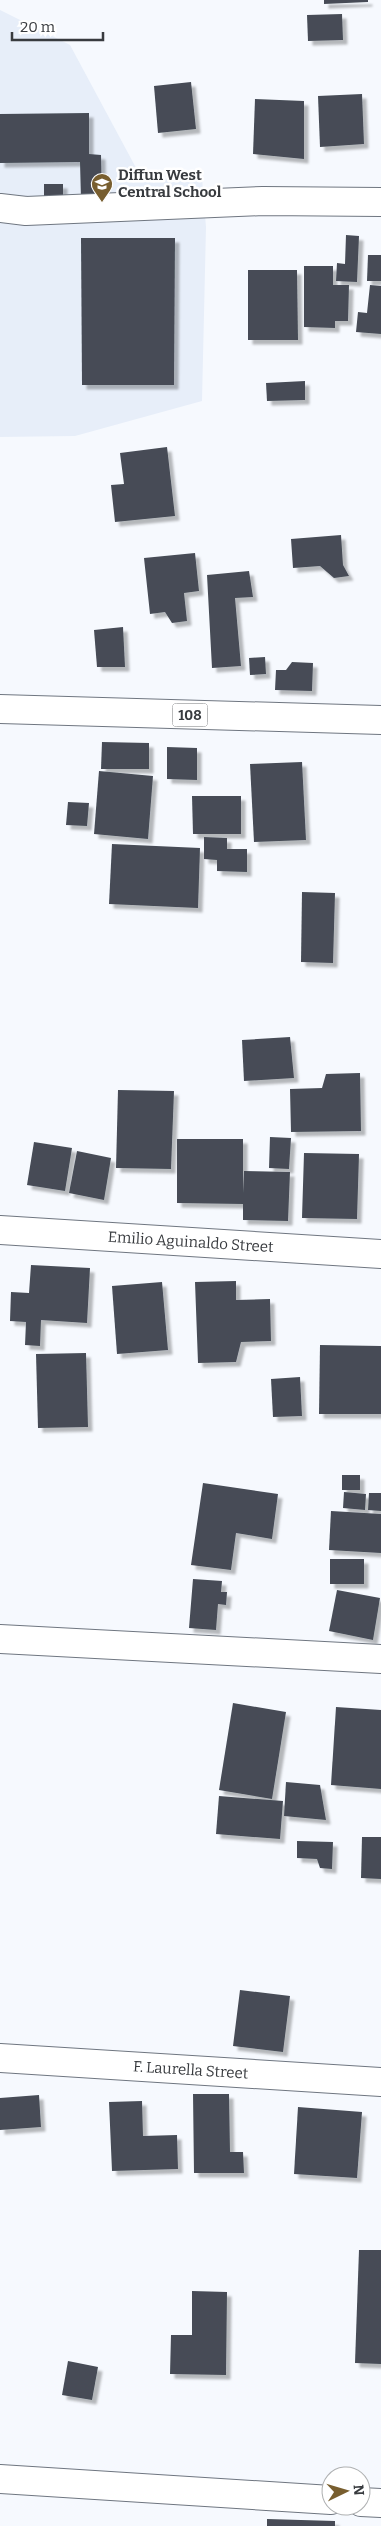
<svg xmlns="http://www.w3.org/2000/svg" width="381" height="2526" viewBox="0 0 381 2526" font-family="Bitter,serif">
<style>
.built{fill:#e7eef9}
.building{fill:#464c56;filter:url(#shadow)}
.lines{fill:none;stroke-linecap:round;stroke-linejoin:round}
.minor-casing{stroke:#6f7680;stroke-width:30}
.major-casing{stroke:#6f7680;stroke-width:30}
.minor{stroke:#fff;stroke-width:28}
.major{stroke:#fff;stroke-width:28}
.labels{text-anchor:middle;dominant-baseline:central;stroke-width:5;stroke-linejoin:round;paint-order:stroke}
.shield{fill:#fff;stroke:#747679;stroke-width:1}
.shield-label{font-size:14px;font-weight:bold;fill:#383b3f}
.poi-label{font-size:15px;font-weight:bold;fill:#383b3f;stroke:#fff;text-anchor:start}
.street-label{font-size:15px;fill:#383b3f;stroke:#fff}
</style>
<defs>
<filter id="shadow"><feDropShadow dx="4.5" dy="4.5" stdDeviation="1" flood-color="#0004"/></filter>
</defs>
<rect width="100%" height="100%" fill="#f6f9fe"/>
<!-- built -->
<polygon class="built" points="0,10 70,45 142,179 202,178 206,227 202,401 75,436 0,437"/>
<!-- building -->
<g class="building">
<polygon points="324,0 368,0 368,2 324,4"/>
<polygon points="342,14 343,40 308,41 307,15"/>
<polygon points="191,82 196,129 158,133 154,86"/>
<polygon points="362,94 364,144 320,147 318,96"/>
<polygon points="255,99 304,101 304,159 253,154"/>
<polygon points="89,113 89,154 101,155 102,203 81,199 80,162 0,163 0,114"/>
<rect x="44" y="184" width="19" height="17"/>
<polygon points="346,235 359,236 357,282 336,281 337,263 345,264"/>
<polygon points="81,238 175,238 174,385 82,385"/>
<polygon points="368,255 381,255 381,281 367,281"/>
<polygon points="304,266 333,266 333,285 349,285 348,321 335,321 335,328 304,327"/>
<polygon points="248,270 297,270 298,340 248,340"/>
<polygon points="370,285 381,286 381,334 356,332 358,312 367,313"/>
<polygon points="305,381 305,400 267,401 266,383"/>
<polygon points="167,447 175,516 115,522 111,485 124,484 120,453"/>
<polygon points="341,535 343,565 349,576 334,578 320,566 293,568 291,539"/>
<polygon points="195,553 199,591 184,593 187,621 172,623 165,612 150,614 144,558"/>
<polygon points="249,571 253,597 235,598 241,666 212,668 207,575"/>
<polygon points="123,627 125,667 97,667 94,630"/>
<polygon points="265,657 266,674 250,675 249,658"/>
<polygon points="292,662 313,663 312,691 275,690 276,670 286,670"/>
<polygon points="102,742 149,743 149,769 101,769"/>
<polygon points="167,747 197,748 197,780 167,779"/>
<polygon points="302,762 306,840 254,842 250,764"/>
<polygon points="99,771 153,776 148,839 94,834"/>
<polygon points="192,796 241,796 241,834 193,834"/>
<polygon points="68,802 89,803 87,826 66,825"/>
<polygon points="204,837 227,838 227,849 247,849 247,872 217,871 217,860 204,859"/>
<polygon points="112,844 200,848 198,908 109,904"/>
<polygon points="302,892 335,893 333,963 301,962"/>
<polygon points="290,1037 294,1078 244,1081 242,1040"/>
<polygon points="360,1073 361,1131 291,1132 290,1089 322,1088 326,1074"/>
<polygon points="118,1090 174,1091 171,1169 116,1168"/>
<polygon points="270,1137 291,1138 289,1169 269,1168"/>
<polygon points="177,1139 243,1139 243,1193 244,1171 290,1172 288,1221 243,1220 243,1204 177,1203"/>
<polygon points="34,1142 72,1148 65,1191 27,1185"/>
<polygon points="77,1151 111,1158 104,1200 69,1193"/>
<polygon points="304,1153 359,1154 357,1219 302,1218"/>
<polygon points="31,1265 90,1268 87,1323 41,1320 40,1346 25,1345 26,1322 10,1321 11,1292 29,1293"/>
<polygon points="236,1281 236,1300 270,1299 271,1341 241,1342 236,1362 198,1363 195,1282"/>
<polygon points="162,1282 168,1350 117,1354 112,1286"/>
<polygon points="320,1345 381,1346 381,1414 319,1414"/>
<polygon points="86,1353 88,1427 38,1428 36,1354"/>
<polygon points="300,1377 302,1416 273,1417 271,1379"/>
<rect x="342" y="1475" width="18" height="15"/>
<polygon points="203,1483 278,1494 272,1539 236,1533 231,1570 191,1565"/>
<polygon points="344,1492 366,1494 365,1510 343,1508"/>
<polygon points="369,1493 381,1493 381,1511 368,1510"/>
<polygon points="331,1511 381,1514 381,1553 329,1550"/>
<rect x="330" y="1559" width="34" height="25"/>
<polygon points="193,1579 222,1581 221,1592 227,1592 226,1605 218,1604 216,1630 189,1628"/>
<polygon points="337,1590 380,1598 373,1640 329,1631"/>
<polygon points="233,1703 286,1712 272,1799 219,1790"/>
<polygon points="336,1707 381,1710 381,1789 331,1785"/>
<polygon points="286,1782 320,1785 326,1820 284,1816"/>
<polygon points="219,1796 283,1801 280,1839 216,1834"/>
<polygon points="362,1837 381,1837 381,1879 361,1878"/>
<polygon points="297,1841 333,1842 332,1869 320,1868 317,1859 297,1858"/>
<polygon points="240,1990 290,1996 283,2052 233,2046"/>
<polygon points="193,2094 229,2094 230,2152 243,2152 244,2173 194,2173"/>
<polygon points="39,2095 41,2127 0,2130 0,2098"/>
<polygon points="142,2101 143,2136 177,2135 178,2169 112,2171 109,2102"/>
<polygon points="298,2107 362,2112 357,2178 294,2174"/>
<polygon points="359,2250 381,2250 381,2364 355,2363"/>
<polygon points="192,2291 227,2292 226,2375 170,2374 171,2335 192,2335"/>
<polygon points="68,2361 98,2367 92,2400 62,2395"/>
<polygon points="267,2519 335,2521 335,2526 267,2526"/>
</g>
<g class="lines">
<!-- minor casing -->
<g class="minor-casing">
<g id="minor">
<polyline points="0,208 26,211 263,201 381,202"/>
<path id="s1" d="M0 1230 381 1254"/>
<polyline points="0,1639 381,1659"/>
<path id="s2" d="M0 2058 381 2082"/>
<polyline points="0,2479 331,2500"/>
<polyline points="361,2502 381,2503"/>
</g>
</g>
<!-- major casing -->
<g class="major-casing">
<polyline id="major" points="0,709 381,720"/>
</g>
<!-- minor -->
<use href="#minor" class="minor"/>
<!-- major -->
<use href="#major" class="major"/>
</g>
<!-- icons -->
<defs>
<g id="school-pin" transform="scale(1.125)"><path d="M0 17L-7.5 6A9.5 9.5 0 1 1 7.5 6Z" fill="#785e2f" stroke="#fff"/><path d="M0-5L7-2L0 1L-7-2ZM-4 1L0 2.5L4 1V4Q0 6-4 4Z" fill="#fff"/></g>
</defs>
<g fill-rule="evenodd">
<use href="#school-pin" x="102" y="184"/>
</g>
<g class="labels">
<!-- shield labels -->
<rect class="shield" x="172.5" y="703.5" width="35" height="23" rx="4"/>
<g class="shield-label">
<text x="190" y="715">108</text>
</g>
<!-- poi labels -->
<g class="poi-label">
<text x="118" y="175">Diffun West<tspan x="118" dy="17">Central School</tspan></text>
</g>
<!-- street labels -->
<g class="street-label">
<text stroke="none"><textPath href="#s1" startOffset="191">Emilio Aguinaldo Street</textPath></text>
<text stroke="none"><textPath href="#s2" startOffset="191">F. Laurella Street</textPath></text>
</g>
</g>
<!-- north arrow -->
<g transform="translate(346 2491) rotate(85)"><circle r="24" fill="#ffffff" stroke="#afb1b2"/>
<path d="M0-4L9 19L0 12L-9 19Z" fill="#785e2f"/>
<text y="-8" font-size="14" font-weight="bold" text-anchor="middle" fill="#383b3f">N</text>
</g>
<!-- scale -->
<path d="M12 32v8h91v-8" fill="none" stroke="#383b3f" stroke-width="2.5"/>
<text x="20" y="32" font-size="15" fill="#383b3f" stroke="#ffffff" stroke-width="4" paint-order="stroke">20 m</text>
</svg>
